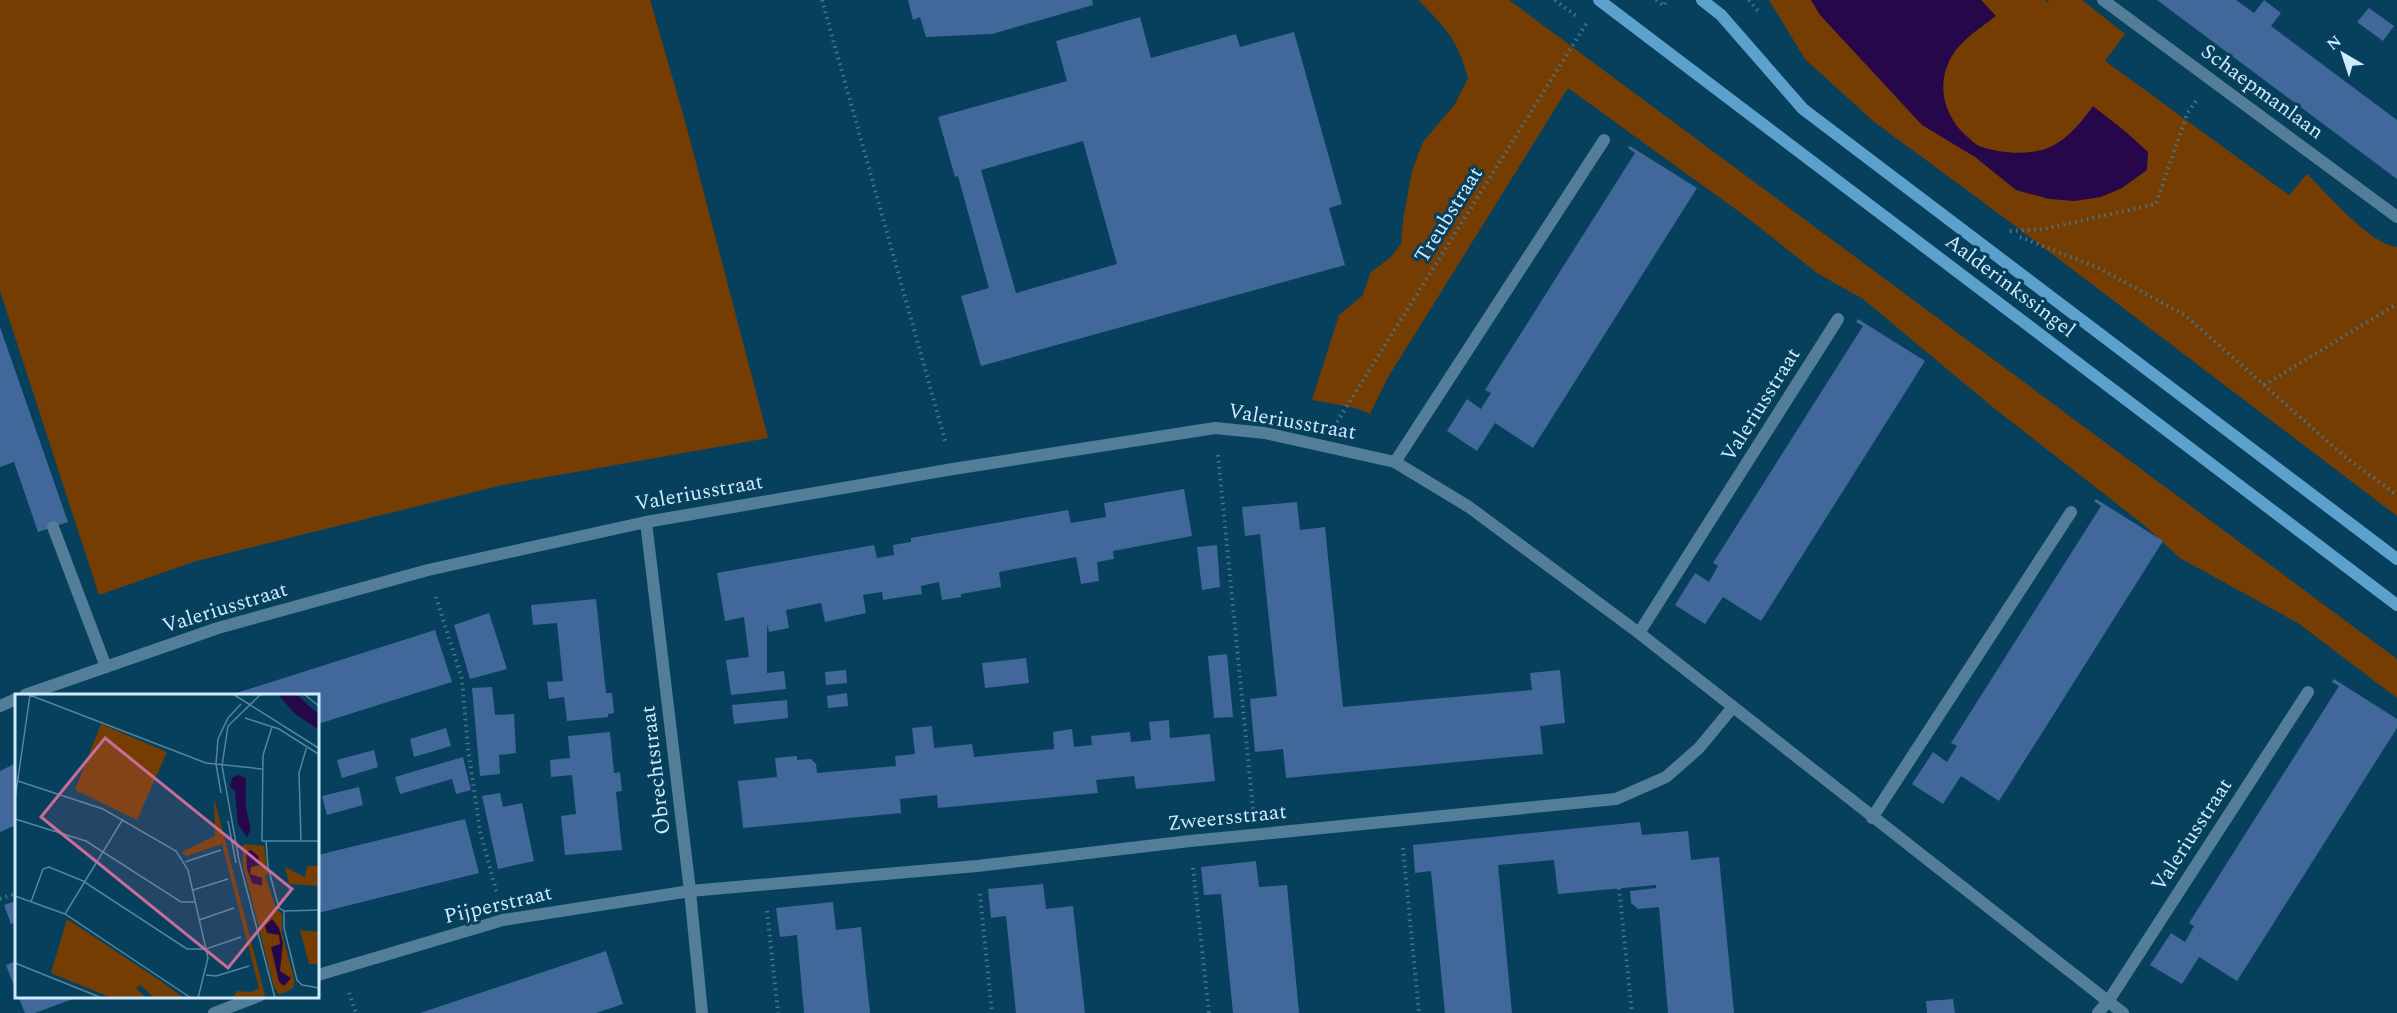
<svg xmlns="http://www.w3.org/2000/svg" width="2397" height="1013" viewBox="0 0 2397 1013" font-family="Spectral,serif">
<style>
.green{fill:#763d03}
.water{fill:#26084a}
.building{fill:#42679a;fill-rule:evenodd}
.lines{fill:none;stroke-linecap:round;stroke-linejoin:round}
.path{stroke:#45768f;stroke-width:4;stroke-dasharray:1.5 4.5;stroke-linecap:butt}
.lane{stroke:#537d98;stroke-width:12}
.street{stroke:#537d98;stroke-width:12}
.secondary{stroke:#5ca1cc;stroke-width:12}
.labels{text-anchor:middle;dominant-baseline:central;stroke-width:6;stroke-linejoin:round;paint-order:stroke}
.street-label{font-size:21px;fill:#cfeafc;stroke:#06405d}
.inset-road{fill:none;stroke:#56849d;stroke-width:1.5}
.view{fill:#c76c9b;fill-opacity:0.15;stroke:#c76c9b;stroke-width:3}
.inset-edge{fill:none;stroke:#cfeafc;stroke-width:3}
</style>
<rect width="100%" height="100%" fill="#06405d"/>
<!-- green -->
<g class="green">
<polygon points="0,0 650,0 685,121 768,438 502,485 193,562 99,595 0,291"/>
<path d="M1418 0H1509L2397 659V698L2298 623 2180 558 2144 525 1995 409 1863 299 1817 273 1749 219 1568 88 1387 379 1370 414 1356 408 1312 400 1339 315 1362 296 1371 272 1391 257 1401 244 1403 220 1412 171 1423 142 1455 104 1468 78C1457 38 1446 28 1418 0Z"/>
<path d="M1769 0H2045L2047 2 2050 0H2082L2125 34 2105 61 2289 195 2307 174C2328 194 2369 244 2397 247V516L2010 222 1873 121 1805 59Z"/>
</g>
<!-- water -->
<path class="water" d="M1811 0H1981L1996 16C1978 30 1956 43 1948 64 1937 90 1946 116 1965 135 1970 138 1974 144 1979 146 1999 153 2022 155 2042 150 2064 144 2081 123 2093 106L2126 132 2148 152 2147 170 2122 188 2101 197 2075 201 2049 199 2016 190 1975 157 1922 125 1820 15Z"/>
<!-- building -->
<g class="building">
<polygon points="908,0 1092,0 1093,5 992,34 926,37 920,17 913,20"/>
<polygon points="2157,0 2236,0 2254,13 2264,0 2281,13 2271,26 2397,120 2397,179"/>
<polygon points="2369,8 2394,26 2383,41 2357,22"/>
<path d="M1140 17 1151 58 1236 34 1240 47 1294 32 1342 204 1329 208 1345 265 981 366 961 296 989 288 958 176 955 177 938 117 1067 81 1056 41ZM1083 141 1117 264 1016 293 981 170Z"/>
<polygon points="1630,146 1697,188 1533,448 1495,423 1477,451 1447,431 1467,399 1481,409 1491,393 1485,390 1635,153 1628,148"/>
<polygon points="1858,319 1925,361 1761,621 1723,597 1705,624 1675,605 1695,573 1709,582 1718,566 1713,563 1863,326 1856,322"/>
<polygon points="0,327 68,522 38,532 14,462 0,467"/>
<polygon points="1184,489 1192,536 1113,551 1114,559 1097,562 1099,581 1081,584 1076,557 999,572 1001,587 961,594 961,597 942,600 939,582 921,586 922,594 902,597 883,600 882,592 863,595 866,613 825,622 821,603 786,610 789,628 769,632 767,624 767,673 784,671 786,689 731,695 726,660 749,657 744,617 725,621 717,573 874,545 877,558 894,555 893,545 911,542 911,538 1068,510 1071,523 1106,517 1104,503"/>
<polygon points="2096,499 2163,541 1999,801 1961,776 1943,804 1912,784 1933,752 1947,762 1957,746 1951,743 2101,506 2094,501"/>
<polygon points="1297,502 1300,530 1325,527 1343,707 1532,690 1530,673 1560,670 1565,723 1540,726 1543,754 1286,778 1283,749 1255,752 1250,699 1277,696 1260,534 1245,536 1242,507"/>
<polygon points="1217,545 1220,587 1202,590 1197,547"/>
<polygon points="596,599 606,693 612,693 614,713 608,714 608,717 567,721 564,697 549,699 547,682 563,681 557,623 533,625 531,605"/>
<polygon points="489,613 507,669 470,679 454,625"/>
<polygon points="435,630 452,682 416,693 318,724 318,695 230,695"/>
<polygon points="1227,654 1233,717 1214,718 1208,656"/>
<polygon points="1026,658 1029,683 985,688 982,663"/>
<polygon points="846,670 847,683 826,685 825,672"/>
<polygon points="2334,679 2397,719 2397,728 2237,981 2199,957 2182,984 2150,965 2171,933 2185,942 2194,926 2189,923 2339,686 2332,682"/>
<polygon points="492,687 495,715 514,714 516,753 499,755 500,774 480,776 472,688"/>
<polygon points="847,693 848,706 828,708 827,696"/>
<polygon points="787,700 788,718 734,724 732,705"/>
<polygon points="1169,720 1170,738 1210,734 1215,781 1136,789 1134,776 1096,780 1098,793 938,808 937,795 900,799 901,813 743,828 738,781 777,777 775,758 797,756 797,760 811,759 816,764 817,773 896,766 895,756 915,754 912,728 932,726 934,748 972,744 974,757 1054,749 1053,732 1072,729 1074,747 1092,745 1091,736 1130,732 1131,742 1151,740 1149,722"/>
<polygon points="446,728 451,746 414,757 410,739"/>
<polygon points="610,732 614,773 620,772 622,791 616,792 622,850 565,855 561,816 576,814 572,775 551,777 550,760 570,758 568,736"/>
<polygon points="374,750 378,767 342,778 337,760"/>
<polygon points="463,757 471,790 456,794 452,779 400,794 395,777"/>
<polygon points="16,763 16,825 0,832 0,771"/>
<polygon points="359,787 363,805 327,815 322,796"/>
<polygon points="500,793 503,807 522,803 534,861 498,869 482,796"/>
<polygon points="465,819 479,873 318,913 318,855"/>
<polygon points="1640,822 1642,835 1688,831 1691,860 1719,857 1734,1013 1668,1013 1659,907 1638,909 1631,903 1630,891 1656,888 1656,885 1558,894 1554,860 1498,865 1512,1013 1445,1013 1431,871 1415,873 1413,845"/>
<polygon points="1256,861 1259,887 1287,885 1299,1013 1233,1013 1221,894 1204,895 1201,867"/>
<polygon points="1043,884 1046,909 1073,906 1085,1013 1016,1013 1006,916 991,918 988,889"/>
<polygon points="16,901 16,922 11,924 4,905"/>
<polygon points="833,902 836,930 861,927 870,1013 804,1013 797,935 780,937 776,908"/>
<polygon points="606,951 623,1004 596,1013 420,1013"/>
<polygon points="16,961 16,991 6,965"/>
<polygon points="18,996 78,996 78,997 35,1013 25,1013"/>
<polygon points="1953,999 1955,1013 1927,1013 1926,1001"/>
</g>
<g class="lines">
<!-- path -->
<g class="path">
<polyline points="822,0 946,444"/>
<polyline points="1555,0 1576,16"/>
<polyline points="1656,0 1664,6 1667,0"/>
<polyline points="1749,0 1758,11"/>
<polyline points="2010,231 2044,229 2156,204 2187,114 2196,101"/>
<polyline points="2020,237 2099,268 2186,316 2344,456 2397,495"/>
<polyline points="2264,385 2397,304"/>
<polyline points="1337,422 1586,24"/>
<polyline points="1218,455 1253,809"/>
<polyline points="436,597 462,679 468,749 480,831 497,894"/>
<polyline points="1403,848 1419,1013"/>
<polyline points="1193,868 1209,1013"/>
<polyline points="1619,888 1632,1013"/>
<polyline points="980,894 992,1013"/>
<polyline points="0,899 16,893"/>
<polyline points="767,911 778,1013"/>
<polyline points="349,993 356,1013"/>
</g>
<!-- lane -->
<polyline class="lane" points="53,527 106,667"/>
<!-- street -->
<g class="street">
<polyline points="2103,0 2397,217"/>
<polyline points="1395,462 1604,140"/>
<polyline points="646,522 690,891 702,1013"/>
<polyline points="1639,633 1838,319"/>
<polyline points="25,695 218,628 428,570 646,522 953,469 1215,428 1265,433 1395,462 1469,507 1639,633 2123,1013"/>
<polyline points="0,706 16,699"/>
<polyline points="1872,818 2071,512"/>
<polyline points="318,975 503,920 690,891 977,866 1190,841 1616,799 1666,777 1699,748 1733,707"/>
<polyline points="214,1013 259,996"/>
<polyline points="2098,1013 2109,1000 2308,692"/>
</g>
<!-- secondary -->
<g class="secondary">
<polyline points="1599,0 2397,605"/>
<polyline points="1702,0 1721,15 1803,109 2397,559"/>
</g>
</g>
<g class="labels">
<!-- street labels -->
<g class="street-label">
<text transform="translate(2262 92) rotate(36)">Schaepmanlaan</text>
<text transform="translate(1449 215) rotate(-58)">Treubstraat</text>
<text transform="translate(2010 286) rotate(37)">Aalderinkssingel</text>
<text transform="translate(1761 405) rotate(-58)">Valeriusstraat</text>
<text transform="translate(1292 422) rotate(10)">Valeriusstraat</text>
<text transform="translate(699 493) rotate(-10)">Valeriusstraat</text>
<text transform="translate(225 608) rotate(-17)">Valeriusstraat</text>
<text transform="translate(656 770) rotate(-97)">Obrechtstraat</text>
<text transform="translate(1227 818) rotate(-6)">Zweersstraat</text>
<text transform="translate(2192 835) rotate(-57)">Valeriusstraat</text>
<text transform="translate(498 905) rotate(-13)">Pijperstraat</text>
</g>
</g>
<!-- overview -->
<g transform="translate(15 694)">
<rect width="304" height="304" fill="#06405d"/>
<path d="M86 30 152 58 122 126 60 96ZM199 104 250 301 249 304 218 303 222 297 236 298 244 294 207 150 171 162 167 158 200 142ZM228 150 249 152 253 180 250 182 261 214 267 220V239L279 284V293L270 299 264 300 259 293 228 171ZM292 172H304V192L274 190 270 173 290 183ZM52 225 144 286 169 304H139L126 291 121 294 131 304H97L36 279ZM285 236 304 238V270H294Z" fill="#763d03"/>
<path d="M263 0H281L304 21V36L279 19ZM223 81 231 84V114L236 136 232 143 223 130 220 97 215 93 217 84ZM236 156 243 162 245 171 236 173 235 180 247 184V192L237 189 232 175 231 158ZM257 225 264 234 268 249 265 277 276 284 269 292 264 288 256 253 265 250 264 241 252 239 250 232Z" fill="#26084a"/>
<path class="inset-road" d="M12 0 191 69 247 75M218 0 305 55M246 0 213 32 207 72 224 166 260 304M289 0 305 13M230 24 264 35 305 61M257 33 248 61 247 147H305M3 87 88 115 161 157 173 176 193 264 183 304M206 99 201 70 203 45 213 24 226 10M0 105 15 1M0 125 71 147 166 208H181M213 127 221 169M251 147 253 173 264 214 269 217V234L282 286 287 291 305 294M286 147 284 79 292 52M170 168 206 156M178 196 213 185M0 202 50 220 176 304M16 208 28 175 34 173 68 187 172 255H191L226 243M269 217 305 216M50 220 108 125M184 226 219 214M0 269 87 304M191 281 201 282 234 272"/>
<path class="view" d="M90 44 277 195 213 274 26 123Z"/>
<rect width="304" height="304" class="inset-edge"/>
</g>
<!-- north arrow -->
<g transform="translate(2343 54) rotate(321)" stroke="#06405d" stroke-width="4.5" paint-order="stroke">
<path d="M0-4.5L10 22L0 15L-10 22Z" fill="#cfeafc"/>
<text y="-9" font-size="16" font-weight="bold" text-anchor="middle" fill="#cfeafc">N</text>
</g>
</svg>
